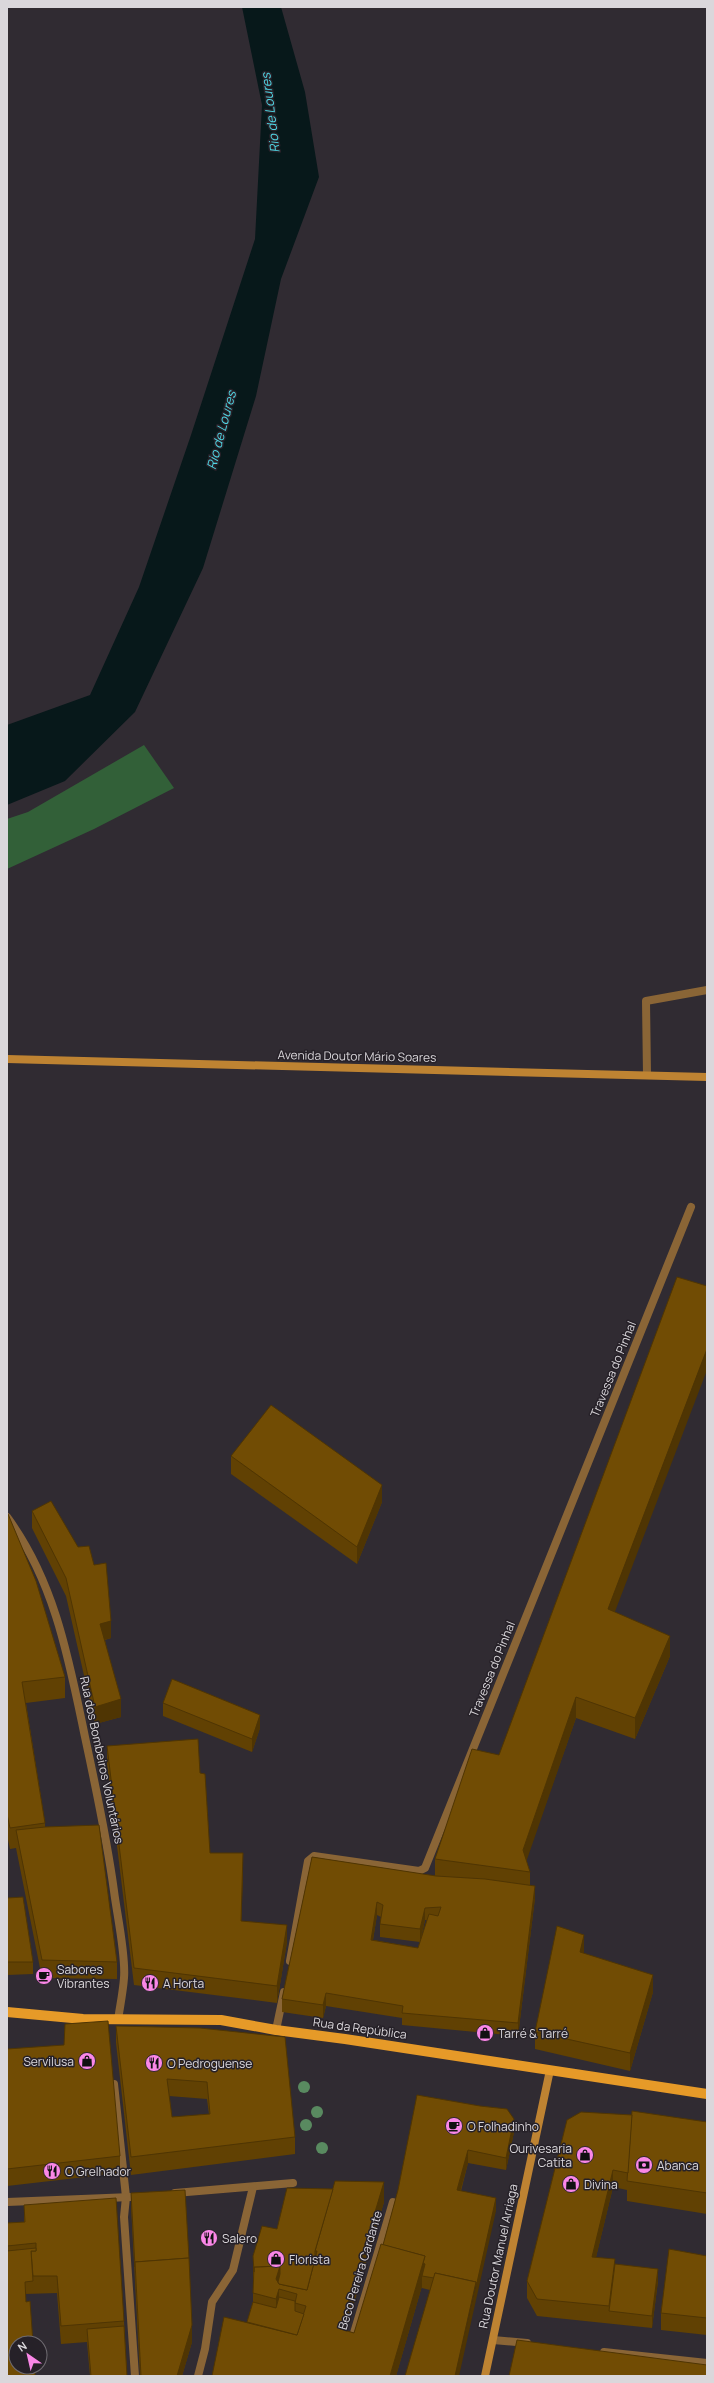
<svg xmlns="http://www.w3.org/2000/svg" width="714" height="2383" viewBox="0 0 714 2383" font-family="Manrope,sans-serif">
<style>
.green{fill:#326038}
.water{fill:#07181a}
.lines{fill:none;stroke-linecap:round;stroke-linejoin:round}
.street{stroke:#8a6536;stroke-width:8}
.secondary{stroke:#be8332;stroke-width:8}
.primary{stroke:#e69a28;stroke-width:10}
.tree{fill:#598a60}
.wall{fill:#614103;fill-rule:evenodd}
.shaded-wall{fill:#4f3503}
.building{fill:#714c04;stroke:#4f3503;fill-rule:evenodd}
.labels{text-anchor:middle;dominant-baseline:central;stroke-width:3;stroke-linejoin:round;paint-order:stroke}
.street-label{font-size:12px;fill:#dad7db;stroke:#262128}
.poi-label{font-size:12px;fill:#dad7db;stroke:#262128;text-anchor:start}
.water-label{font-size:13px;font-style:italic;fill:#4fd5e3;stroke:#262128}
</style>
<rect width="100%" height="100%" fill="#302b32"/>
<!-- green -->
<polygon class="green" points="144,745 174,788 94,829 7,869 7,819 28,812"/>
<!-- water -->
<polygon class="water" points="242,7 281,7 305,92 319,177 281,279 256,396 203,568 135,712 65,781 7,805 7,725 90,695 139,587 191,435 255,239 262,105"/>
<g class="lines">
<!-- street -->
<g class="street">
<polyline points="647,1075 646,1001 707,990"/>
<path d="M7 1517C55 1582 69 1660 85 1737 96 1788 107 1839 114 1891 117 1915 126 1955 124 1978 123 1992 120 2006 118 2020"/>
<polyline points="290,1961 308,1861 314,1856 419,1871 425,1868 691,1207"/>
<polyline points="276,2030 284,1992"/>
<polyline points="114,2084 126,2197 124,2217 135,2376"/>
<polyline points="175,2193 293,2183"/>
<polyline points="7,2202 131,2197"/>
<polyline points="493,2340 527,2343"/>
<polyline points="351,2343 393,2202"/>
<polyline points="604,2352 707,2363"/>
<polyline points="198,2376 205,2349 212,2302 233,2270 253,2187"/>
</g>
<!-- secondary -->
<g class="secondary">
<polyline points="7,1059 707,1077"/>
<polyline points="485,2376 550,2070"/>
</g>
<!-- primary -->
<polyline class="primary" points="7,2012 83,2019 221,2020 276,2030 345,2039 707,2094"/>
</g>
<!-- trees -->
<g class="tree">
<circle cx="304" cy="2087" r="6"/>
<circle cx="317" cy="2112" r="6"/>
<circle cx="306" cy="2125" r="6"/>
<circle cx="322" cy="2148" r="6"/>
</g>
<!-- wall -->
<g class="wall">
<polygon points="231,1456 382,1502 357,1564 231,1474"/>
<polygon points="32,1511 111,1638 105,1640 121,1717 95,1724 66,1596 32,1528"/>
<polygon points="7,1514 65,1677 65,1698 26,1703 45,1823 45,1827 117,1962 117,1979 42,1978 16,1848 10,1849 7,1835"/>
<path d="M615 1612 670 1656 635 1739 576 1718 526 1860 530 1872V1885L535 1898 518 2036 402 2025V2018L326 2006 323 2018 282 2012V1999L312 1857 435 1876V1859L499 1755ZM377 1915 381 1917 380 1924V1937L420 1942 418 1948 373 1940ZM425 1920H427L421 1939Z"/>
<polygon points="163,1703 260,1728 252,1752 163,1716"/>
<polygon points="107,1746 200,1773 210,1853 243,1871 241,1921 287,1942 277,2003 134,1985 107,1764"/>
<polygon points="7,1898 33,1962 33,1974 7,1975"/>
<polygon points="584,1952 583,1953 653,1992 630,2071 535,2049 535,2032"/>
<path d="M116 2026 200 2028 295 2137V2154L131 2175 116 2043ZM169 2096 207 2099 209 2114 172 2117Z"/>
<polygon points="7,2049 120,2156 120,2173 7,2186"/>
<polygon points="417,2095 514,2132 506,2170 468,2163 461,2191 496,2211 430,2290 422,2288 422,2286 396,2376 212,2376 247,2322 253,2302 253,2256 277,2229 384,2202 346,2330 354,2333 383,2245 398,2190"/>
<polygon points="567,2120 707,2122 707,2214 627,2201 627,2190 613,2187 596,2257 658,2281 652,2328 537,2316 527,2298 527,2281"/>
<polygon points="131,2193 192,2342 182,2376 140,2376 131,2206"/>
<polygon points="24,2205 124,2321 127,2376 90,2376 87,2342 61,2344 57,2293 25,2294 7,2376 7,2223 24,2222"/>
<polygon points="707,2256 707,2335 661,2330 661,2313"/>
</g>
<!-- shaded-wall -->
<g class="shaded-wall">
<polygon points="707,1349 707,1370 608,1630 608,1609"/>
<polygon points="382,1485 382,1502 357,1564 357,1547"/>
<polygon points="111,1621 111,1638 100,1641 100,1624"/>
<polygon points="670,1636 670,1656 635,1739 635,1718"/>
<polygon points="576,1697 576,1718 523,1871 523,1850"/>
<polygon points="121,1699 121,1717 95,1724 95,1707"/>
<polygon points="260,1715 260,1728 252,1752 252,1739"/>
<polygon points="243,1853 243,1871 241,1938 241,1921"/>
<polygon points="535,1886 535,1898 518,2036 518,2023"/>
<polygon points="377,1902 377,1915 371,1952 371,1940"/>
<polygon points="425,1908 425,1920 420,1942 420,1929"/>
<polygon points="287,1925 287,1942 277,2003 277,1986"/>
<polygon points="584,1935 584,1952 580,1970 580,1952"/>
<polygon points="653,1975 653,1992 630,2071 630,2053"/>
<polygon points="326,1993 326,2006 323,2018 323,2005"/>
<polygon points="514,2119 514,2132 506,2170 506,2158"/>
<polygon points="468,2150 468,2163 457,2203 457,2190"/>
<polygon points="613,2170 613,2187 592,2274 592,2257"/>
<polygon points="384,2182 384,2202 340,2349 340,2329"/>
<polygon points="496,2198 496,2211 459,2376 455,2376"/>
<polygon points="425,2256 425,2276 422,2276 422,2286 396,2376 390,2376"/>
<polygon points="280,2266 279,2289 279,2310 276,2320 276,2279"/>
<polygon points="658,2269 658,2281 652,2328 652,2316"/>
<polygon points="192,2325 192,2342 182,2376 177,2376"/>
</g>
<!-- building -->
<g class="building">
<polygon points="677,1277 707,1286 707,1349 608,1609 670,1636 635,1718 576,1697 523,1850 530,1872 435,1859 472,1749 499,1755"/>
<polygon points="271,1405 382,1485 357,1547 231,1456"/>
<polygon points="51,1501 78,1547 89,1546 94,1565 106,1563 111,1621 100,1624 121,1699 95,1707 66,1578 32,1511"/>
<polygon points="7,1514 8,1514 36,1581 65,1677 22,1682 45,1823 10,1828 7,1814"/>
<polygon points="172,1679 260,1715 252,1739 163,1703"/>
<polygon points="198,1739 200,1773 205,1774 210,1853 243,1853 241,1921 287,1925 277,1986 134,1968 107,1746"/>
<polygon points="99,1825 117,1962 42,1960 16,1830 45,1827"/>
<path d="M312 1857 436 1876 485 1879 535 1886 518 2023 402 2013 403 2006 326 1993 323 2005 282 1999ZM377 1902 383 1905 380 1924 420 1929 425 1908 441 1907 438 1916 429 1914 418 1948 371 1940Z"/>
<polygon points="23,1897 33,1962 7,1962 7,1898"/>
<polygon points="557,1926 584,1935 580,1952 653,1975 630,2053 535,2032"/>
<polygon points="108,2021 120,2156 7,2169 7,2049 64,2045 65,2024"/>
<path d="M116 2026 200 2028 285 2037 295 2137 131 2157ZM167 2079 207 2082 210 2114 172 2117Z"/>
<polygon points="417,2095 480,2106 507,2109 514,2119 506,2158 468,2150 457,2190 496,2198 476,2287 476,2282 435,2273 434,2278 422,2276 425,2264 423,2263 425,2256 383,2245 398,2190"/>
<polygon points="632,2111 707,2122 707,2193 627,2181"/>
<polygon points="581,2112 632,2115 628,2173 613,2170 592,2257 615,2259 609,2306 537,2299 527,2281 567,2120"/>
<polygon points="335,2181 384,2182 340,2329 354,2333 381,2244 425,2256 390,2376 212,2376 224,2317 297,2335 306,2306 295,2303 297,2294 279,2289 276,2299 253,2293 254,2267 280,2266 276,2279 279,2284 307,2290 317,2251 315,2251"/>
<polygon points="287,2188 333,2189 315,2251 315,2259 307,2290 279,2284 278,2282 280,2274 280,2266 254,2267 254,2272 253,2256 262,2226 277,2229"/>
<polygon points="185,2190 189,2258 135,2262 135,2267 131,2193"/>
<polygon points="116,2198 124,2321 61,2326 57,2276 33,2276 31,2251 36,2251 36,2243 7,2246 7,2223 25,2222 24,2205"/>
<polygon points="36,2248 36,2251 31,2251 33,2281 25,2282 26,2302 30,2301 33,2343 16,2343 16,2367 35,2367 35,2376 7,2376 7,2251"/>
<polygon points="669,2249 707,2256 707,2318 661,2313"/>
<polygon points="189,2258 192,2325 177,2376 141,2376 135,2262"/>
<polygon points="615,2264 658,2269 652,2316 609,2311"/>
<polygon points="435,2273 476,2282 455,2376 405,2376"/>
<polygon points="279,2297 295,2301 295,2311 304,2314 297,2335 247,2322 253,2302 276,2308"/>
<polygon points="124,2326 127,2376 91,2376 87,2329"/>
<polygon points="517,2340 707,2365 707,2376 509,2376"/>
</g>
<!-- icons -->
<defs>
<g id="cafe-disc" transform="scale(0.9)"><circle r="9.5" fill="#fa87e7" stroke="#262128"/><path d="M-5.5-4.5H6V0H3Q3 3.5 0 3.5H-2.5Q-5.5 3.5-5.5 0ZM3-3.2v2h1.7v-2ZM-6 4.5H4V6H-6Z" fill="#111"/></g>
<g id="restaurant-disc" transform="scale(0.9)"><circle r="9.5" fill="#fa87e7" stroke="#262128"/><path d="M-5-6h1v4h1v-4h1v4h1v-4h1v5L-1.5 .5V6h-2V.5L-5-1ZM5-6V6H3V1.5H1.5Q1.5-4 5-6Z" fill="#111"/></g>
<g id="shop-disc" transform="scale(0.9)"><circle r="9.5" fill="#fa87e7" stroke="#262128"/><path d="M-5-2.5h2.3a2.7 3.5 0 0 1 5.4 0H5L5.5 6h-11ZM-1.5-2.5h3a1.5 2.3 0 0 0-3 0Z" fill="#111"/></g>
<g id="bank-disc" transform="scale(0.9)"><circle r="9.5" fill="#fa87e7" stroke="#262128"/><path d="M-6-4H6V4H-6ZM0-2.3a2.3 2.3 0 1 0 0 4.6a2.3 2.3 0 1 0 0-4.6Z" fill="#111"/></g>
</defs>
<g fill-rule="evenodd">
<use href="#cafe-disc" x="44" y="1976"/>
<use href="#restaurant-disc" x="150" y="1983"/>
<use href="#shop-disc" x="485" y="2033"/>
<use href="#shop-disc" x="87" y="2061"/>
<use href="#restaurant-disc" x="154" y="2063"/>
<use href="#cafe-disc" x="454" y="2126"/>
<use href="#shop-disc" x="585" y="2155"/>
<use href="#bank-disc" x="644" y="2165"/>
<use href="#restaurant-disc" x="52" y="2171"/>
<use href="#shop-disc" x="571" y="2184"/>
<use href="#restaurant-disc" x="209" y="2238"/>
<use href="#shop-disc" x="276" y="2259"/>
</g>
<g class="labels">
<!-- street labels -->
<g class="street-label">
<text transform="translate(357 1056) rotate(1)">Avenida Doutor Mário Soares</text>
<text transform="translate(613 1369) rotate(-68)">Travessa do Pinhal</text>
<text transform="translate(492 1669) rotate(-68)">Travessa do Pinhal</text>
<text transform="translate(102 1760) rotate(78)">Rua dos Bombeiros Voluntários</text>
<text transform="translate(360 2028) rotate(8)">Rua da República</text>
<text transform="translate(498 2256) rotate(-78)">Rua Doutor Manuel Arriaga</text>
<text transform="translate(360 2270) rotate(-73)">Beco Pereira Cardante</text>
</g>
<!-- poi labels -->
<g class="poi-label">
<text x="57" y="1969">Sabores<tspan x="57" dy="14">Vibrantes</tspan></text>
<text x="163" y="1983">A Horta</text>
<text x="498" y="2033">Tarré &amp; Tarré</text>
<text x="74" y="2061" text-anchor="end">Servilusa</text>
<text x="167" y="2063">O Pedroguense</text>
<text x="467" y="2126">O Folhadinho</text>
<text x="572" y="2148" text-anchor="end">Ourivesaria<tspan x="572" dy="14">Catita</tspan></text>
<text x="657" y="2165">Abanca</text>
<text x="65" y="2171">O Grelhador</text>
<text x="584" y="2184">Divina</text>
<text x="222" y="2238">Salero</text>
<text x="289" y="2259">Florista</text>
</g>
<!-- water labels -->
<g class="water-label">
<text transform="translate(270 113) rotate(-97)">Rio de Loures</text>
<text transform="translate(221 430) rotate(-75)">Rio de Loures</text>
</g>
</g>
<!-- border -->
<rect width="714" height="2383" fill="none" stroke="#dad7db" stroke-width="16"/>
<!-- north arrow -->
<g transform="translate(28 2355) rotate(326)"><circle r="19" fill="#262128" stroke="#6e6a70"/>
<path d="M0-3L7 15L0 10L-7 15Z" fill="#fa87e7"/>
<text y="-6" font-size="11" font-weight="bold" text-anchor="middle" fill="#dad7db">N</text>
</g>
</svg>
